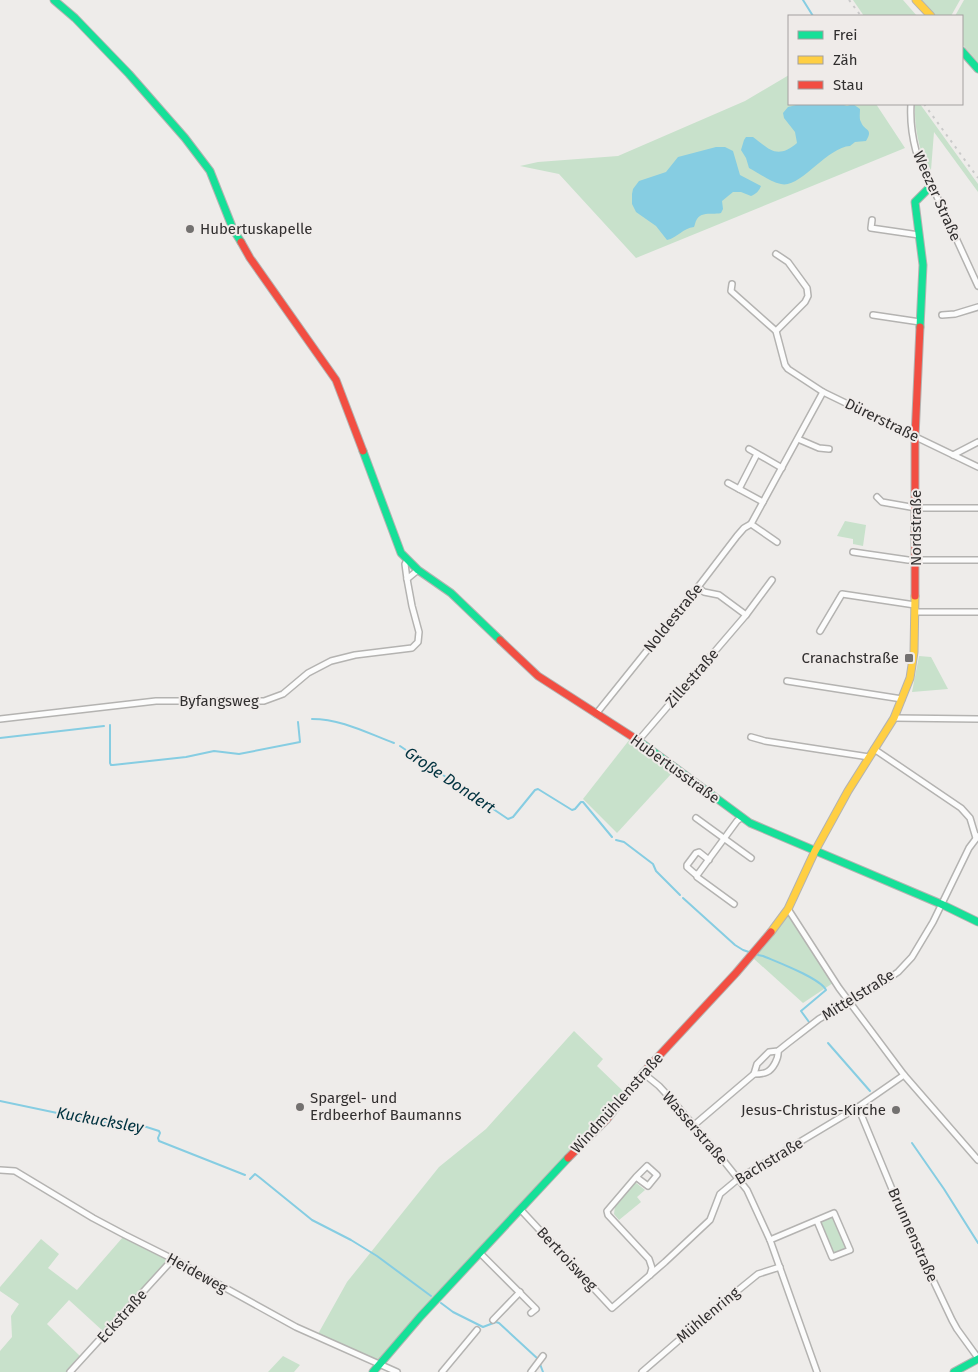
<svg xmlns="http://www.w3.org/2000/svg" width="978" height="1372" viewBox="0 0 978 1372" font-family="'Fira Sans',sans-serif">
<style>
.green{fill:#c8e1cb}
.water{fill:#86cde2}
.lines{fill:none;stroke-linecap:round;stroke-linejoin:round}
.stream{stroke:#86cde2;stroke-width:2}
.street-casing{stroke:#b4b3b1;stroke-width:8}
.fast-casing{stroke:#b4b3b1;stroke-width:9}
.slow-casing{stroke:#b4b3b1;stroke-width:9}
.jam-casing{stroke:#b4b3b1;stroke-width:9}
.street{stroke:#fcfcfc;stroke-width:5}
.fast{stroke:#16e098;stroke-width:7}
.slow{stroke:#ffcf43;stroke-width:7}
.jam{stroke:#f24e42;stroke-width:7}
.rail{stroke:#cacaca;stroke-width:2;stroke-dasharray:2.5 5;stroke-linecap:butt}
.poi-dot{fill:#737170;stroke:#efebe9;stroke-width:2}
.labels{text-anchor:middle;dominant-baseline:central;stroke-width:4;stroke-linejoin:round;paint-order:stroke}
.street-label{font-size:15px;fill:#312f2f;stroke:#efebe9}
.poi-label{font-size:15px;fill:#312f2f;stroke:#efebe9;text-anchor:start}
.water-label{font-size:16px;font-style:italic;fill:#00323f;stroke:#efebe9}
</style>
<rect width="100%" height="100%" fill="#eeecea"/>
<!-- green -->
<g class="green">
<polygon points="853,0 903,0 917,16 864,16"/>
<polygon points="921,0 960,0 951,16 936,16"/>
<polygon points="964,0 978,0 978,62 962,44 962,16 955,16"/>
<polygon points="789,75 789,104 876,104 905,148 636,258 559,174 520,166 538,162 618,156 745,101"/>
<path d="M915 104H920L978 184V192L934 132 931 170 928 165 927 169C919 147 914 127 915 104Z"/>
<polygon points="845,521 866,525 863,546 853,544 853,539 837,536"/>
<polygon points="919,656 931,657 948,689 912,692"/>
<polygon points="630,739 671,768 672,773 617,833 583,799"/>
<polygon points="788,913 833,983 803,1003 753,958"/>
<polygon points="574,1031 603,1059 597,1066 624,1092 607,1119 379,1362 318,1334 347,1282 439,1167 486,1129"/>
<polygon points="635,1182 645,1190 637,1197 641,1202 619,1220 614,1214 615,1206"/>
<polygon points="832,1216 847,1249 834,1254 820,1222"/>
<polygon points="123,1237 165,1258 166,1263 104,1332 69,1300 47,1324 81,1357 67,1372 0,1372 0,1351 12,1337 11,1316 19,1304 0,1291 0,1287 41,1239 59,1254 48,1268 77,1290"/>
<polygon points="283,1356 300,1365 294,1372 268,1372"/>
</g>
<!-- water -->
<g class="water">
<path d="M800 104H841L847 106 853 104 860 109C860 113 859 119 861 122 864 131 874 128 866 141L855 142 850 146C827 147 800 189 781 184 770 182 759 173 749 168L746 158 741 150 744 140 746 137H753C769 149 777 160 797 143L795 132 784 118 783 113 788 107Z"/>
<path d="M716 147H725L733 151 740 175 761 186C759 191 756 194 751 196L741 192H733L722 201 723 209 721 213C713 215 702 211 697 219 695 222 695 225 694 227 683 228 677 238 667 240L656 226 636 212 632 204V194L633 189 639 181 666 172 678 157Z"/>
</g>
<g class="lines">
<!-- stream -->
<g class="stream">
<polyline points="803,0 813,16"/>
<path d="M312 719C342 719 367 733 394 743"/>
<polyline points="110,725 110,763 111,765 113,765 186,757 214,751 239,754 300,742 298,722"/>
<polyline points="0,738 104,726"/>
<polyline points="400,746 508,819 513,817 535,790 538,789 572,810 575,809 581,802 583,802 612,837"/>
<polyline points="616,840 624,842 653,864 656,871 680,895"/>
<polyline points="683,898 735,945 743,950 749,952"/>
<path d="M758 955 763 956C777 962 820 978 826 990L801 1011 809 1022"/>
<polyline points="828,1043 870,1091"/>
<polyline points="0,1101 100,1122 124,1124 134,1123 159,1131 160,1133 158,1138 159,1141 245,1175"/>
<polyline points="912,1143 944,1189 978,1243"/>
<polyline points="250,1179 255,1174 259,1177 312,1220 351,1240 377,1256 431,1296"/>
<polyline points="441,1303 453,1312 483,1327 496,1322 499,1323 538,1359"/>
<polyline points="540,1364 543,1372"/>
</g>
<!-- street casing -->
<g class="street-casing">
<g id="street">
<path d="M911 104C910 120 912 136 916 151L978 286"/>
<polyline points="872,220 871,228 919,235"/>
<polyline points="732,284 731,291 776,331 785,365 788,369 823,392 893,426 978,467"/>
<polyline points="873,315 920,322"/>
<polyline points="942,315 955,314 978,307"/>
<polyline points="776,331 805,302 808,296 807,288 788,262 776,254"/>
<polyline points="798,439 819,448 829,449"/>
<polyline points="749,449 782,468"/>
<polyline points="953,455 978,442"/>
<polyline points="728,483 763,502"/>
<polyline points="739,489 757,454"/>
<polyline points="877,497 882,502 916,508 978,508"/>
<polyline points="777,542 751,524 823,392"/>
<polyline points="853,552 908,560 978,560"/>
<polyline points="407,579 418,570"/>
<polyline points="698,587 704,592 719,595 746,615"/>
<polyline points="915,612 978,612"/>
<polyline points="820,631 842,594 915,605"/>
<polyline points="787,681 902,699"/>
<polyline points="596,714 698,587 737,536 744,528 751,524"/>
<polyline points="894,718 978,719"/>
<polyline points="0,719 156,701 264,701 283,694 308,673 331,661 355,655 412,648 418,642 419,632 412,606 407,579 405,564 407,560"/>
<polyline points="751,737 765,741 869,757"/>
<polyline points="638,741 746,615 772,580"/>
<polyline points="874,749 961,808 970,818 976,838"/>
<polyline points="696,818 751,858"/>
<polyline points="709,860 699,852 696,853 687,865 687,867 695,874 698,874 737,821 742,817"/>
<polyline points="696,874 697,877 734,904"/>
<polyline points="788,909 839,988 904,1075 978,1160"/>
<polyline points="643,1073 659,1086 672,1100 719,1155 747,1190 770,1240 817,1372"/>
<path d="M754 1074C758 1074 763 1074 767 1072 773 1069 779 1058 778 1051"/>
<polyline points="858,1107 906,1223 952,1320 957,1329 978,1358"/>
<polyline points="693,1126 754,1074 757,1064 769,1052 778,1051 788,1043 819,1019 882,983 898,972 912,957 933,922 969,848 978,836"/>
<polyline points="0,1170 15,1171 93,1218 125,1235 173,1259 296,1327 397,1372"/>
<polyline points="636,1177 647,1166 657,1175 648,1186 636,1177 607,1211 608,1215 649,1259 652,1268 650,1275"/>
<polyline points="521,1210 612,1308 665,1262 710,1220 720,1194 738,1179 858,1107 904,1075"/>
<polyline points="770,1240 834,1213 850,1250 832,1257 817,1221"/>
<polyline points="480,1253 536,1309 531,1313"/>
<polyline points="493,1320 520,1292"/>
<polyline points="70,1372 173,1259"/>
<polyline points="442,1372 477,1330"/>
<polyline points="531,1372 543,1356"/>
<polyline points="642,1372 715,1309 758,1274 780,1267"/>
</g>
</g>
<!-- fast casing -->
<g class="fast-casing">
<g id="fast">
<polyline points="54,0 75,18 129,74 185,138 210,171 233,229 241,242"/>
<polyline points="962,51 978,69"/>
<polyline points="920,327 923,265 915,202 931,186"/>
<polyline points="363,451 401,553 418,570 451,593 500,640"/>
<polyline points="639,741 750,823 941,904 978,922"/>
<polyline points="373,1372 420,1317 568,1158"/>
<polyline points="954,1372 978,1359"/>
</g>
</g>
<!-- slow casing -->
<g class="slow-casing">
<g id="slow">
<polyline points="916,0 931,16"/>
<polyline points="771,932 788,909 815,851 848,791 894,718 910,678 914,652 915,596"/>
</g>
</g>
<!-- jam casing -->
<g class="jam-casing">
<g id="jam">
<polyline points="241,242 250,258 336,380 363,451"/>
<polyline points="915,596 915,437 920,327"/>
<polyline points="500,640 538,676 639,741"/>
<polyline points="568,1158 607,1119 643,1073 736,973 771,932"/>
</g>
</g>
<!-- street -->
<use href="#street" class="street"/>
<!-- fast -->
<use href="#fast" class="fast"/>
<!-- slow -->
<use href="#slow" class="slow"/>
<!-- jam -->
<use href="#jam" class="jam"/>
<!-- rail -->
<g class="rail">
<polyline points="849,0 861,16"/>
<polyline points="924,104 978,178"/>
</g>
</g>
<!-- markers -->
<g class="poi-dot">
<circle cx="190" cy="229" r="5"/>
<rect x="904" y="653" width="10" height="10" rx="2.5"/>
<circle cx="300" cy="1107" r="5"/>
<circle cx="896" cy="1110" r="5"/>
</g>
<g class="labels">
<!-- street labels -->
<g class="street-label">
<text transform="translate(937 196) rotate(66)">Weezer Straße</text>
<text transform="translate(882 420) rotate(26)">Dürerstraße</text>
<text transform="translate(916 528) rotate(-90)">Nordstraße</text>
<text transform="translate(673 618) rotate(-51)">Noldestraße</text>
<text transform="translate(692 678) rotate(-49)">Zillestraße</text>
<text x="219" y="701">Byfangsweg</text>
<text transform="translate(675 769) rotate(36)">Hubertusstraße</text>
<text transform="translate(858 995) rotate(-32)">Mittelstraße</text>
<text transform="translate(617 1103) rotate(-48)">Windmühlenstraße</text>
<text transform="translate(695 1128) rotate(49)">Wasserstraße</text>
<text transform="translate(769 1161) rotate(-31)">Bachstraße</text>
<text transform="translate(913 1235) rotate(66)">Brunnenstraße</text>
<text transform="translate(567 1259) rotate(47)">Bertroisweg</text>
<text transform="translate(197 1273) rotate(29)">Heideweg</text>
<text transform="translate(708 1315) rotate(-40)">Mühlenring</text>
<text transform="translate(122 1316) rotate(-48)">Eckstraße</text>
</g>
<!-- poi labels -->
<g class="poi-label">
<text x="200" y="229">Hubertuskapelle</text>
<text x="899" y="658" text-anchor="end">Cranachstraße</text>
<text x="310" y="1098">Spargel- und<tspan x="310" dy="17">Erdbeerhof Baumanns</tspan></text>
<text x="886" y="1110" text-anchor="end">Jesus-Christus-Kirche</text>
</g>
<!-- water labels -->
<g class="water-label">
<text transform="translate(450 780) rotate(34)">Große Dondert</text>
<text transform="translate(100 1120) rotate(10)">Kuckucksley</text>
</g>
</g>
<!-- legend -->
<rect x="788" y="15" width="175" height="90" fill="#efebe9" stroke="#a3a09f"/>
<rect x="798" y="31" width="25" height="8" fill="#16e098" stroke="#a3a09f"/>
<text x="833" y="40" font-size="15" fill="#312f2f">Frei</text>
<rect x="798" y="56" width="25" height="8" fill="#ffcf43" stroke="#a3a09f"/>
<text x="833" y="65" font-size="15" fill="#312f2f">Zäh</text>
<rect x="798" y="81" width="25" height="8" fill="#f24e42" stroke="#a3a09f"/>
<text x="833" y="90" font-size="15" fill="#312f2f">Stau</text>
</svg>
